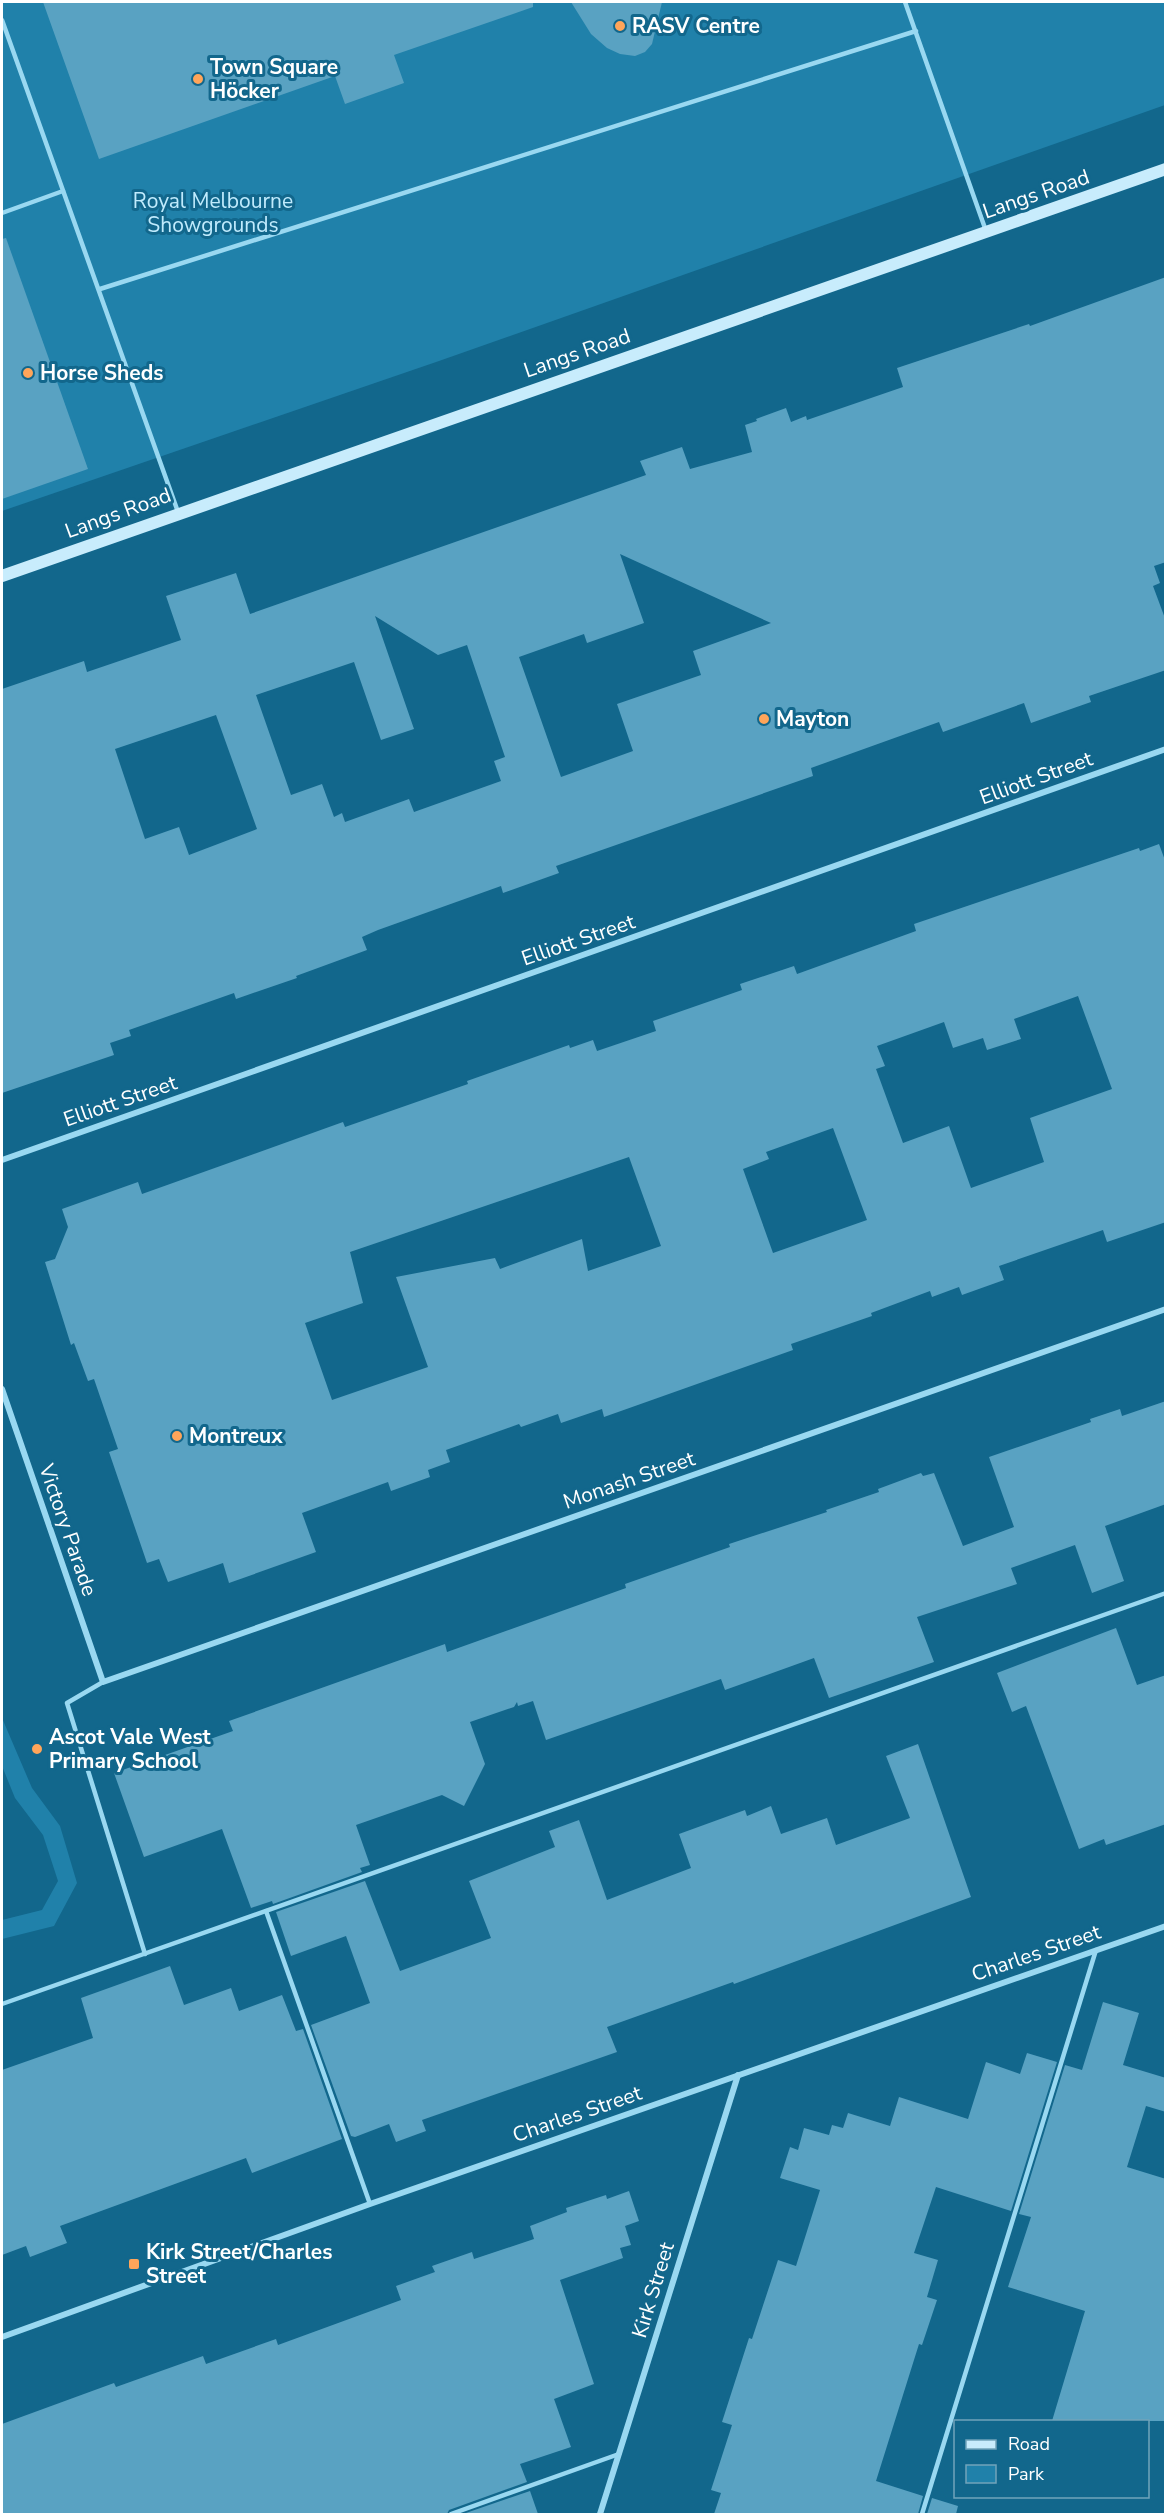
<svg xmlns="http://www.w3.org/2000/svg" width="1167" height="2516" viewBox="0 0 1167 2516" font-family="'Nunito Sans',sans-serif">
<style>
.green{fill:#2081aa}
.building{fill:#59a2c2;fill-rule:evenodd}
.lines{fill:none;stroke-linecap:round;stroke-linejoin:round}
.lane{stroke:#99d8f1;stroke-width:4.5}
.street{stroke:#99d8f1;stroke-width:6}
.secondary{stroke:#c8ecfc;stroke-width:12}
.poi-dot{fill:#ffa55a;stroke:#12678c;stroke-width:2}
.labels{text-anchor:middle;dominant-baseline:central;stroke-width:6;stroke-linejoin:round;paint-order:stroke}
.poi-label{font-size:21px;font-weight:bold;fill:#fff;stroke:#12678c;text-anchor:start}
.street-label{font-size:21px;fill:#fff;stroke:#12678c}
.park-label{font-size:21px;fill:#c0ebfd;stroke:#12678c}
</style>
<rect width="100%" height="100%" fill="#12678c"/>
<!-- green -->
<g class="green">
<polygon points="2,2 1165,2 1165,105 439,361 2,511"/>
<polygon points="2,1718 32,1788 60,1826 77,1883 54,1926 2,1939 2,1920 42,1910 58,1881 43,1835 15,1798 2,1766"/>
</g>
<!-- building -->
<g class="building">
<polygon points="43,2 533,2 533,7 394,55 404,83 345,104 335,76 99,159"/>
<polygon points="571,2 662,2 652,44 645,52 635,56 620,54 607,48 591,34"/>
<polygon points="6,238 88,469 2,499 2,239"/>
<path d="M1166 277V562L1154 566 1160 583 1153 586 1166 621V670L1089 696 1091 702 1031 723 1024 703 943 732 939 722 811 768 813 776 556 866 559 873 503 893 501 886 378 930 362 937 367 950 296 976 297 978 236 999 234 993 129 1030 131 1036 110 1043 114 1055 2 1093V689L84 661 87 672 181 640 166 596 236 573 250 614 646 475 640 461 682 447 690 469 752 452 745 425 757 421 756 419 786 408 791 422 806 416 807 420 903 387 897 368 1029 324 1030 326ZM620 554 771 623 693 651 701 675 617 704 633 751 561 777 519 657 584 634 587 643 644 623ZM375 616 438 655 467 645 505 757 494 761 501 781 414 812 409 799 345 822 342 813 334 817 322 784 291 795 256 695 354 662 381 740 414 729ZM216 715 257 829 189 855 179 827 145 839 115 749Z"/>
<path d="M1159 844 1166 863V1222L1107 1242 1103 1230 999 1266 1004 1280 962 1295 959 1287 932 1297 930 1291 871 1313 872 1316 791 1344 793 1350 604 1417 602 1409 561 1423 558 1414 521 1427 519 1424 446 1450 450 1462 428 1470 430 1477 391 1491 388 1482 302 1513 316 1552 229 1583 223 1563 168 1582 159 1559 147 1563 109 1452 118 1449 94 1379 88 1381 74 1343 71 1345 45 1262 55 1259 68 1227 62 1209 138 1182 142 1194 343 1122 345 1127 468 1084 467 1081 569 1045 570 1048 593 1040 597 1051 656 1031 653 1021 742 990 740 984 794 966 797 974 916 931 914 924 1139 848 1140 851ZM1078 996 1112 1089 1030 1118 1044 1162 971 1188 949 1126 903 1143 876 1069 885 1066 877 1046 944 1022 953 1048 983 1038 987 1050 1021 1039 1014 1019ZM833 1128 867 1220 773 1253 743 1169 769 1159 766 1152ZM629 1157 661 1246 588 1271 582 1239 500 1269 495 1258 396 1277 428 1367 332 1400 305 1323 363 1303 350 1252Z"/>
<polygon points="1166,1401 1166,1504 1105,1526 1124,1581 1092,1593 1075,1545 1011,1568 1017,1584 917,1617 934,1662 829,1698 814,1658 725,1690 721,1679 546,1740 533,1701 518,1706 517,1702 514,1707 470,1722 485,1764 464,1806 442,1795 356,1825 370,1865 360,1868 362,1872 273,1904 272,1901 251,1908 222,1829 144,1857 114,1773 233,1731 229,1721 445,1644 447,1652 626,1588 625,1584 730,1547 729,1544 827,1512 826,1510 879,1492 878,1489 921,1473 923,1476 934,1473 963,1546 1014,1527 989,1457 1091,1422 1090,1419 1120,1409 1122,1416"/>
<polygon points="1116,1628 1137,1685 1166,1675 1166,1824 1106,1845 1104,1839 1079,1849 1026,1706 1012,1712 997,1673"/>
<polygon points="918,1744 971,1897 734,1984 733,1982 607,2027 617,2052 422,2120 426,2131 396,2142 389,2124 355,2137 351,2136 311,2025 370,2003 346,1936 291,1956 276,1912 365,1881 400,1971 491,1938 469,1881 555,1847 549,1831 579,1820 607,1900 691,1868 679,1834 745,1810 747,1816 771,1806 781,1834 827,1818 836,1845 910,1818 886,1756"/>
<polygon points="170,1966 184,2005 231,1988 239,2011 282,1995 296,2031 303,2029 342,2139 252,2173 246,2158 60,2226 67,2243 30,2257 26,2246 2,2255 2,2070 93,2038 81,1998"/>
<polygon points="1103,2002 1139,2013 1123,2065 1166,2078 1166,2112 1146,2106 1127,2167 1166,2179 1166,2421 1052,2421 1085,2311 1008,2287 1031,2217 1019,2214 1065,2065 1082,2070"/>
<polygon points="1027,2053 1057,2062 1011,2211 936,2187 914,2253 938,2260 927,2297 937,2300 922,2345 919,2344 876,2481 923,2496 918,2514 714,2514 721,2493 711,2490 732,2425 722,2422 749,2338 752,2339 778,2260 796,2266 820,2190 780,2178 790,2147 798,2150 804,2128 829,2135 832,2125 843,2128 848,2113 890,2126 899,2097 968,2119 986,2062 1020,2074"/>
<polygon points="629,2191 639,2221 625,2226 631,2245 620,2248 623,2258 560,2280 594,2384 554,2399 571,2447 520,2464 527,2482 449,2510 447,2514 2,2514 2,2424 114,2383 116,2387 203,2356 206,2364 276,2339 278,2345 401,2300 396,2286 435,2272 432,2266 472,2252 474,2259 534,2239 530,2226 567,2212 566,2208 606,2195 607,2199"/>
<polygon points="530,2491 538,2514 463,2514"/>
<polygon points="932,2498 958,2506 956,2514 927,2514"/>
</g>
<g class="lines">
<!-- lane -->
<g class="lane">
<polyline points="905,2 986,231"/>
<polyline points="2,20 178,512"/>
<polyline points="2,213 63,191"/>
<polyline points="100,289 916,31"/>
<polyline points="103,1682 67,1703 145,1954"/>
<polyline points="266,1911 370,2204"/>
<polyline points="2,2004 1166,1593"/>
<polyline points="451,2514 619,2454"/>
<polyline points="922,2514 1096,1950"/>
</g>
<!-- street -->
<g class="street">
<polyline points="2,1160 1166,749"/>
<polyline points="2,1389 103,1682 1166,1309"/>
<polyline points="2,2337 370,2204 1166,1926"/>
<polyline points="600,2514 738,2075"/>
</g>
<!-- secondary -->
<polyline class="secondary" points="2,576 1166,169"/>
</g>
<!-- markers -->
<g class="poi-dot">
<circle cx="620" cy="26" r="6"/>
<circle cx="198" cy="79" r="6"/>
<circle cx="28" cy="373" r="6"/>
<circle cx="764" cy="719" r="6"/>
<circle cx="177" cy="1436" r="6"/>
<circle cx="37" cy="1749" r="6"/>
<rect x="128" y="2258" width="12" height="12" rx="3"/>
</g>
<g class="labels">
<!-- poi labels -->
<g class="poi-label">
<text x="632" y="26">RASV Centre</text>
<text x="210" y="67">Town Square<tspan x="210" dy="24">Höcker</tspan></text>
<text x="40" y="373">Horse Sheds</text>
<text x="776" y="719">Mayton</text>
<text x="189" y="1436">Montreux</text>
<text x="49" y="1737">Ascot Vale West<tspan x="49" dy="24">Primary School</tspan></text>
<text x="146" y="2252">Kirk Street/Charles<tspan x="146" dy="24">Street</tspan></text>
</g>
<!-- street labels -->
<g class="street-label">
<text transform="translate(1036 194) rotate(-19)">Langs Road</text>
<text transform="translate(577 353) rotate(-19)">Langs Road</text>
<text transform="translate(118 513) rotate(-20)">Langs Road</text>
<text transform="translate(1036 778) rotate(-20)">Elliott Street</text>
<text transform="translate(578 940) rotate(-19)">Elliott Street</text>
<text transform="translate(120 1101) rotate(-19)">Elliott Street</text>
<text transform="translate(629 1480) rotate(-19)">Monash Street</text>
<text transform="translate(68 1530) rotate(71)">Victory Parade</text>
<text transform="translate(1036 1953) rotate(-19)">Charles Street</text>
<text transform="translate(577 2114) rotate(-19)">Charles Street</text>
<text transform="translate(653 2290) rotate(-73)">Kirk Street</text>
</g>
<!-- park labels -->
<g class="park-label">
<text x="213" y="201">Royal Melbourne<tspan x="213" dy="24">Showgrounds</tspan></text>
</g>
</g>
<!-- border -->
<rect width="1167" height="2516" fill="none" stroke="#ffffff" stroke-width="6"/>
<!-- legend -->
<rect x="954" y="2420" width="195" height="78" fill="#12678c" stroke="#71a4ba" stroke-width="1.5"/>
<rect x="966" y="2440" width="30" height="9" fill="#c8ecfc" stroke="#71a4ba" stroke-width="1.5"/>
<text x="1008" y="2450" font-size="18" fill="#ffffff">Road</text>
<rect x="966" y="2465" width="30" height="18" fill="#2081aa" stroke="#71a4ba" stroke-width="1.5"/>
<text x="1008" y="2480" font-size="18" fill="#ffffff">Park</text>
</svg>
